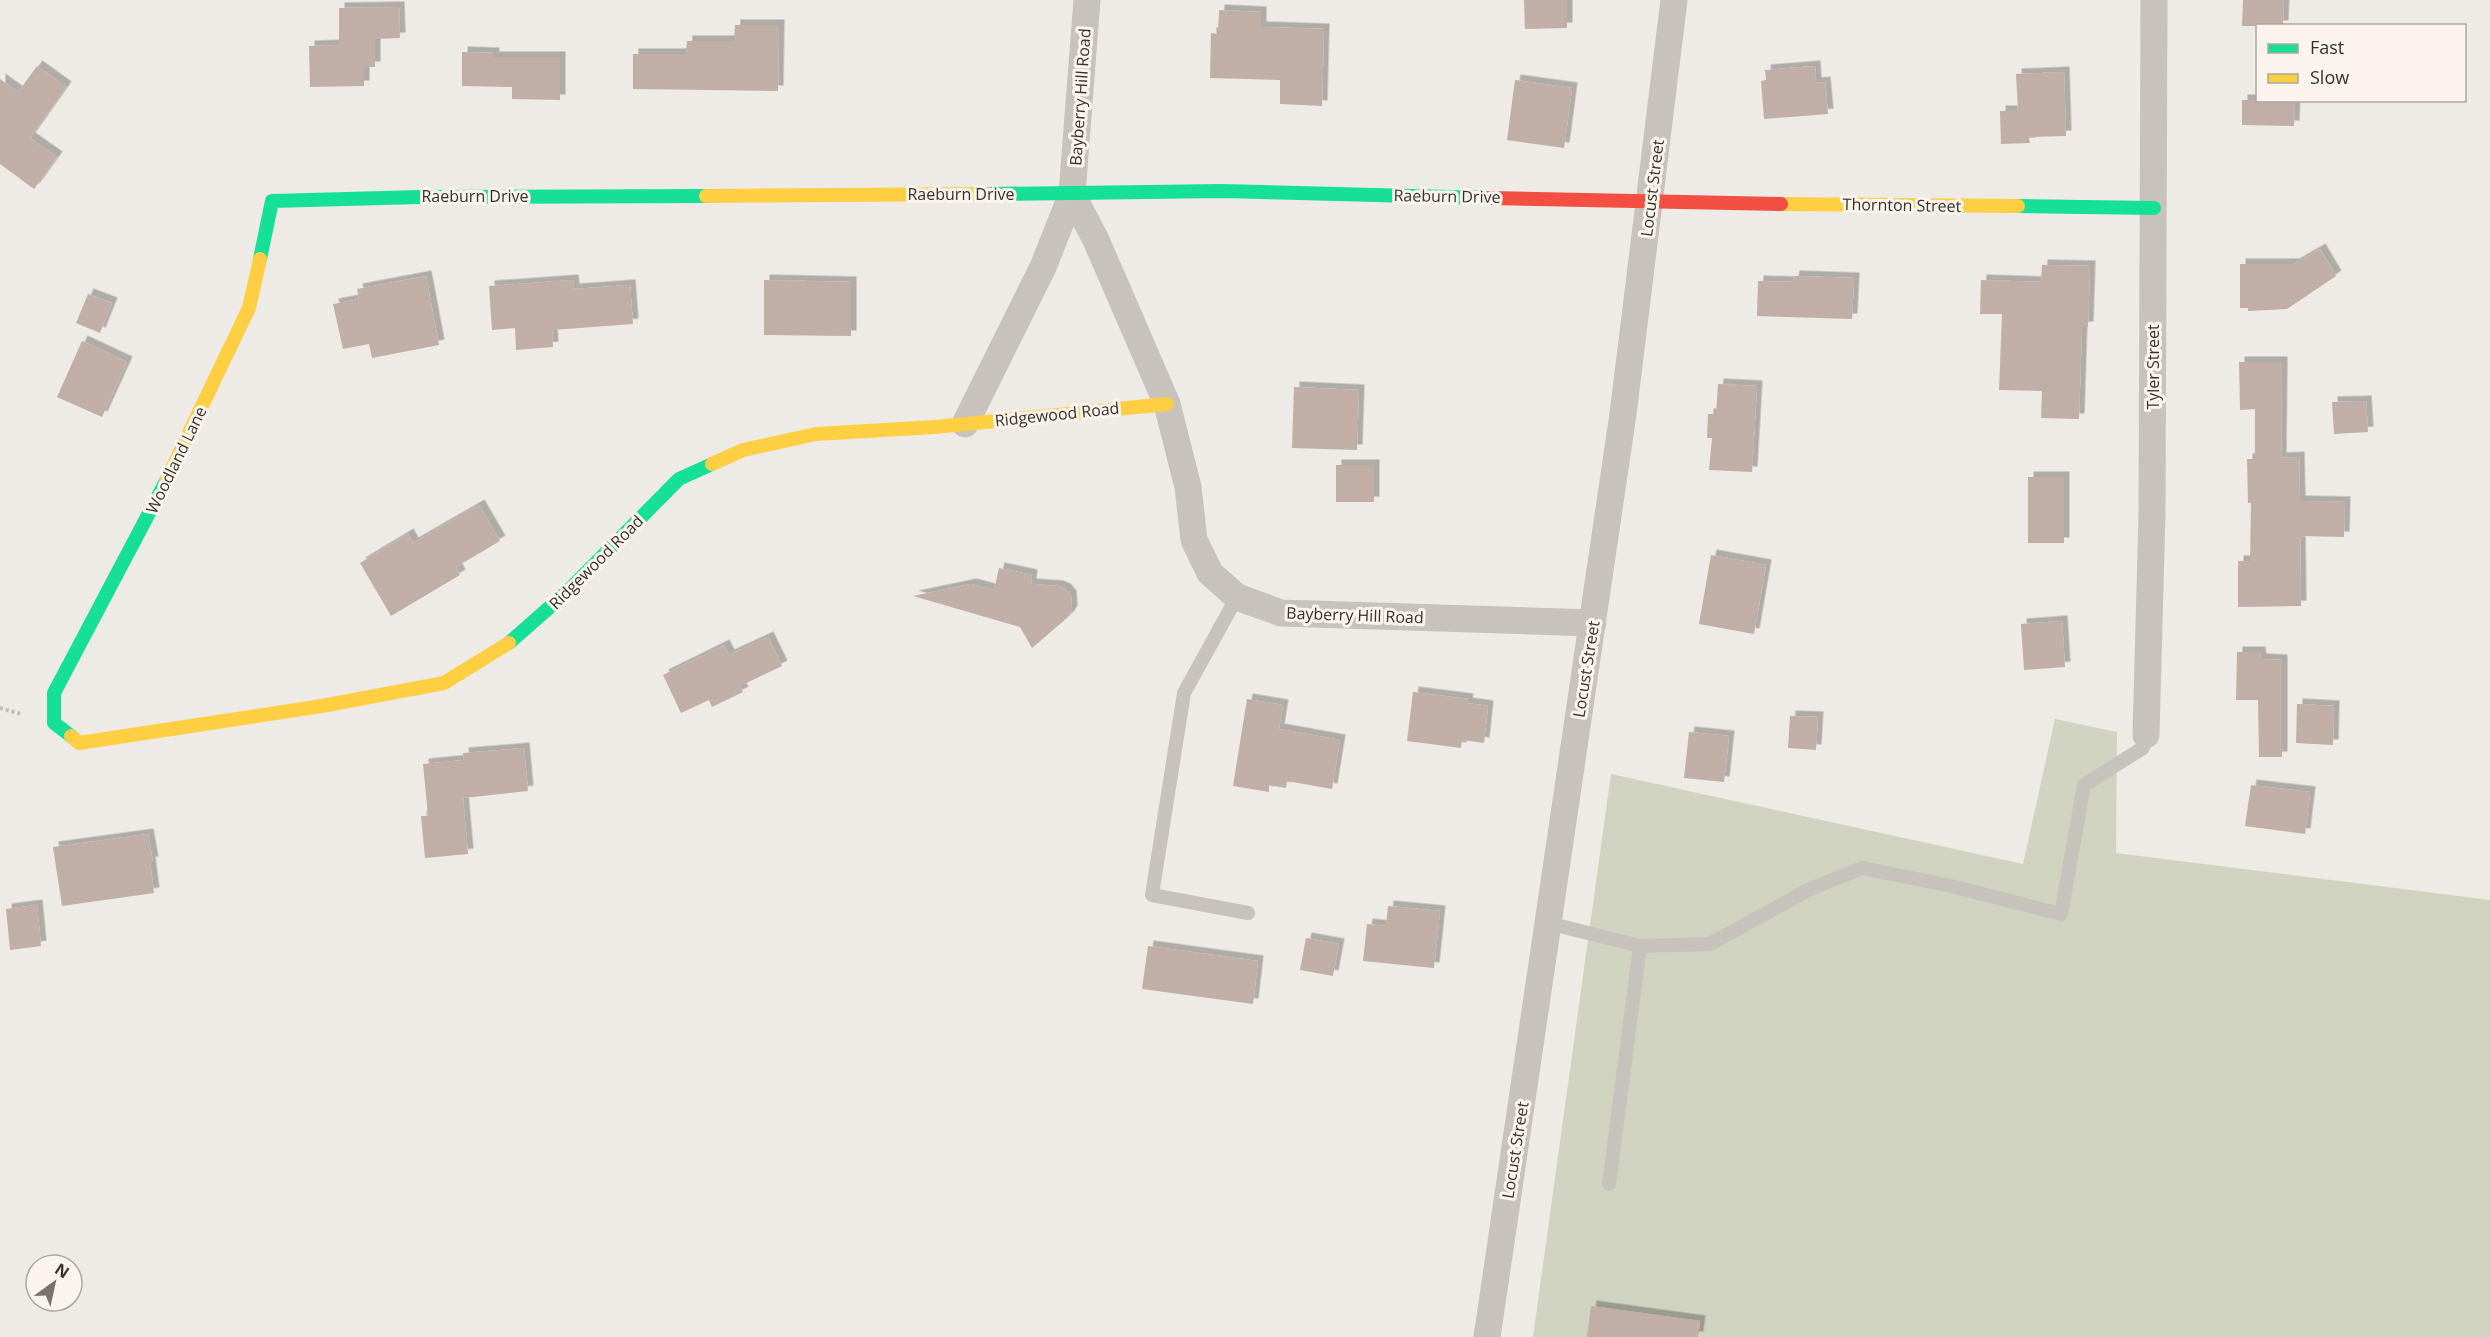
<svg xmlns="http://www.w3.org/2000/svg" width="2490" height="1337" viewBox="0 0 2490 1337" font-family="'Open Sans',sans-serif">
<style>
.green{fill:#cfd3c0}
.building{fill:#c1afa7;filter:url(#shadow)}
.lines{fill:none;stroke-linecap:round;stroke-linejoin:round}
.path{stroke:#c0bbb6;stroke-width:4;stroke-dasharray:3 3;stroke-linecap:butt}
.lane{stroke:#c8c2bd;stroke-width:14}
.street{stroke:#c8c2bd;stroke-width:27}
.fast{stroke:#16e098;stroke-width:14}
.slow{stroke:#ffcf43;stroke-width:14}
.jam{stroke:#f24e42;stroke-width:14}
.labels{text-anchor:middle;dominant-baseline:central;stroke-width:6;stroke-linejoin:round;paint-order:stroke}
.street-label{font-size:16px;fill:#39302b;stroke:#faf4ed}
</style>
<defs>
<filter id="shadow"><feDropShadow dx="5.5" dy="-5.5" stdDeviation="0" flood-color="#0004"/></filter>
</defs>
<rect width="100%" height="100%" fill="#eeeae5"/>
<!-- green -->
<polygon class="green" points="2055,719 2117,732 2116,853 2490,900 2490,1337 1533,1337 1611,774 2023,864"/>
<!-- building -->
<g class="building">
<polygon points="1524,0 1567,0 1567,28 1525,29"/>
<polygon points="2243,0 2284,0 2283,26 2242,26"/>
<polygon points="399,7 400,38 375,39 375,67 364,67 364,86 310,87 309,46 339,45 339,8"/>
<polygon points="1219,10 1261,12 1261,27 1324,29 1322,106 1280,104 1280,80 1210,78 1211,33 1218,34"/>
<polygon points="735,25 779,25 778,91 633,89 633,54 686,54 687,41 734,41"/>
<polygon points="462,52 494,53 494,57 560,57 560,100 512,99 512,87 462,86"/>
<polygon points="37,66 66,87 30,138 57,157 34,189 0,164 0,79 18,92"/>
<polygon points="1815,66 1816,83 1825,82 1828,114 1764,119 1761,81 1766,80 1765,70"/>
<polygon points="2064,72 2066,136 2029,137 2030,143 2001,144 2000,111 2018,111 2016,74"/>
<polygon points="1515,80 1572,88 1564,148 1507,140"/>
<polygon points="2242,100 2295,100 2294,126 2242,125"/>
<polygon points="2320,249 2336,276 2287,309 2248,311 2248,308 2240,308 2240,264 2294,264"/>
<polygon points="2042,265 2090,266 2088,327 2082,327 2079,419 2041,418 2042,391 1999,390 2002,314 1980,314 1981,280 2041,282"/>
<polygon points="426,276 439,345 372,358 369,344 343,349 333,304 359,299 357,289"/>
<polygon points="1794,276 1854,278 1852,319 1757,316 1758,281 1793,282"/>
<polygon points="573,280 574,289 630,285 633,324 552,330 553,347 516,350 515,328 492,330 489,286"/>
<polygon points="764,280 851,282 851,336 764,335"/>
<polygon points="88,294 112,303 100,333 76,323"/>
<polygon points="82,341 127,362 102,417 57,397"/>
<polygon points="2239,362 2282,362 2281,458 2299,457 2300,501 2345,502 2344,537 2300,536 2301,606 2238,607 2238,561 2250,561 2251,503 2248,503 2247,459 2255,459 2255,409 2240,410"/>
<polygon points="1718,384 1757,386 1752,472 1709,470 1712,438 1707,438 1708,414 1716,414"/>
<polygon points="1294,387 1359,390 1357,450 1292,448"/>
<polygon points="2366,401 2368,432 2334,434 2332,402"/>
<rect x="1336" y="465" width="38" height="37"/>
<rect x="2028" y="477" width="36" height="66"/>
<polygon points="479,505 500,541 456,567 460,575 391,616 360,563 408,534 413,543"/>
<polygon points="1711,555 1766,565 1754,634 1699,624"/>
<polygon points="999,568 1032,575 1031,584 1058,586 1065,589 1071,596 1072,611 1068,617 1032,648 1020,627 913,596 971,584 994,590"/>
<polygon points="2062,621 2065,667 2024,670 2021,624"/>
<polygon points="768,637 782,666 740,686 743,692 712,707 709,700 681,713 663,675 724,645 729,655"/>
<polygon points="2237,652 2260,652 2261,659 2282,660 2282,757 2259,757 2258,700 2236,700"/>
<polygon points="1413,692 1468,699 1467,703 1488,706 1484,743 1462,740 1461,748 1407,741"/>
<polygon points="1247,699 1283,705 1279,729 1340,740 1332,789 1287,781 1286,788 1269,785 1269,792 1233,786"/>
<polygon points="2297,704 2334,706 2333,745 2296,743"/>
<polygon points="1790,716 1818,717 1816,750 1788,748"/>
<polygon points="1689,732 1729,736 1724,782 1684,778"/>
<polygon points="524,748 528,791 463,798 468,854 425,858 421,816 428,816 423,764 464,760 463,753"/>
<polygon points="2251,785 2310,792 2305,834 2245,826"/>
<polygon points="148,834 153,862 150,862 154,893 62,906 53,847"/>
<polygon points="37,905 41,946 10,950 6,909"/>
<polygon points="1388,906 1440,911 1434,968 1363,961 1367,924 1386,926"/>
<polygon points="1306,938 1339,944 1333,976 1300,970"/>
<polygon points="1148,946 1258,961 1253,1004 1142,989"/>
<polygon points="1591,1306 1700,1321 1698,1337 1587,1337"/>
</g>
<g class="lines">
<!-- path -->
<polyline class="path" points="0,708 21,714"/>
<!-- lane -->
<g class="lane">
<polyline points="1237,597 1184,693 1152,895 1248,913"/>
<polyline points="1548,923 1640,946 1710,944 1810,889 1862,868 1951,886 2061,914 2084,785 2143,748 2146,735"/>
<polyline points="1609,1184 1640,946"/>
</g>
<!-- street -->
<g class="street">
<polyline points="1087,0 1072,194 1096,240 1167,404 1188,487 1194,540 1210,573 1237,597 1281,613 1593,623"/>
<polyline points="965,424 1043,267 1072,194"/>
<polyline points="2146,735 2152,514 2154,0"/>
<polyline points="1487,1337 1623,414 1674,0"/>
</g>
<!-- fast -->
<g class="fast">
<polyline points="987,194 1222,191 1489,198"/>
<polyline points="2018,206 2154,208"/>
<polyline points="260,259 272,201 420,197 706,196"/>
<polyline points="509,643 567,592 679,479 712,464"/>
<polyline points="71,736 54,723 54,693 166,481"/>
</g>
<!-- slow -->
<g class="slow">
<polyline points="706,196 987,194"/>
<polyline points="1781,204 2018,206"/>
<polyline points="712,464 743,450 816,434 935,427 1167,404"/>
<polyline points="166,481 249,308 260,259"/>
<polyline points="71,736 79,743 322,706 444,683 509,643"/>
</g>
<!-- jam -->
<polyline class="jam" points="1489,198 1781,204"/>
</g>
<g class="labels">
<!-- street labels -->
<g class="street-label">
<text transform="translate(1080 97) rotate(-86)">Bayberry Hill Road</text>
<text transform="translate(1652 188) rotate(-83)">Locust Street</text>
<text x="961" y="194">Raeburn Drive</text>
<text x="475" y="196">Raeburn Drive</text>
<text transform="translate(1447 196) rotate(1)">Raeburn Drive</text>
<text transform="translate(1902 205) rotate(1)">Thornton Street</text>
<text transform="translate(2153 367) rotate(-90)">Tyler Street</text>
<text transform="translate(1057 414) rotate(-6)">Ridgewood Road</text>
<text transform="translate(176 460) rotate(-64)">Woodland Lane</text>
<text transform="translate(596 562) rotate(-45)">Ridgewood Road</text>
<text transform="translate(1355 615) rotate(2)">Bayberry Hill Road</text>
<text transform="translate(1586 669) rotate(-81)">Locust Street</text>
<text transform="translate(1515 1150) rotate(-81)">Locust Street</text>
</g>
</g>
<!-- legend -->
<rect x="2256" y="24" width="210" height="78" fill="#faf4ed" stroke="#ada69f" stroke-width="1.5"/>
<rect x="2268" y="44" width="30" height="9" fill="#16e098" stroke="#ada69f" stroke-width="1.5"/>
<text x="2310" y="54" font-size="18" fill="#39302b">Fast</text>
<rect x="2268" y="74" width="30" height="9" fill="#ffcf43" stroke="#ada69f" stroke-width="1.5"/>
<text x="2310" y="84" font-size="18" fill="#39302b">Slow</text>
<!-- north arrow -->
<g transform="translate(54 1283) rotate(33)"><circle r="28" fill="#faf4ed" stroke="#ada69f" stroke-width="1.5"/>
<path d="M0-4.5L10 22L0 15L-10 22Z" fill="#78716c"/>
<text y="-9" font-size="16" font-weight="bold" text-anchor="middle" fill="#39302b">N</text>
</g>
</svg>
